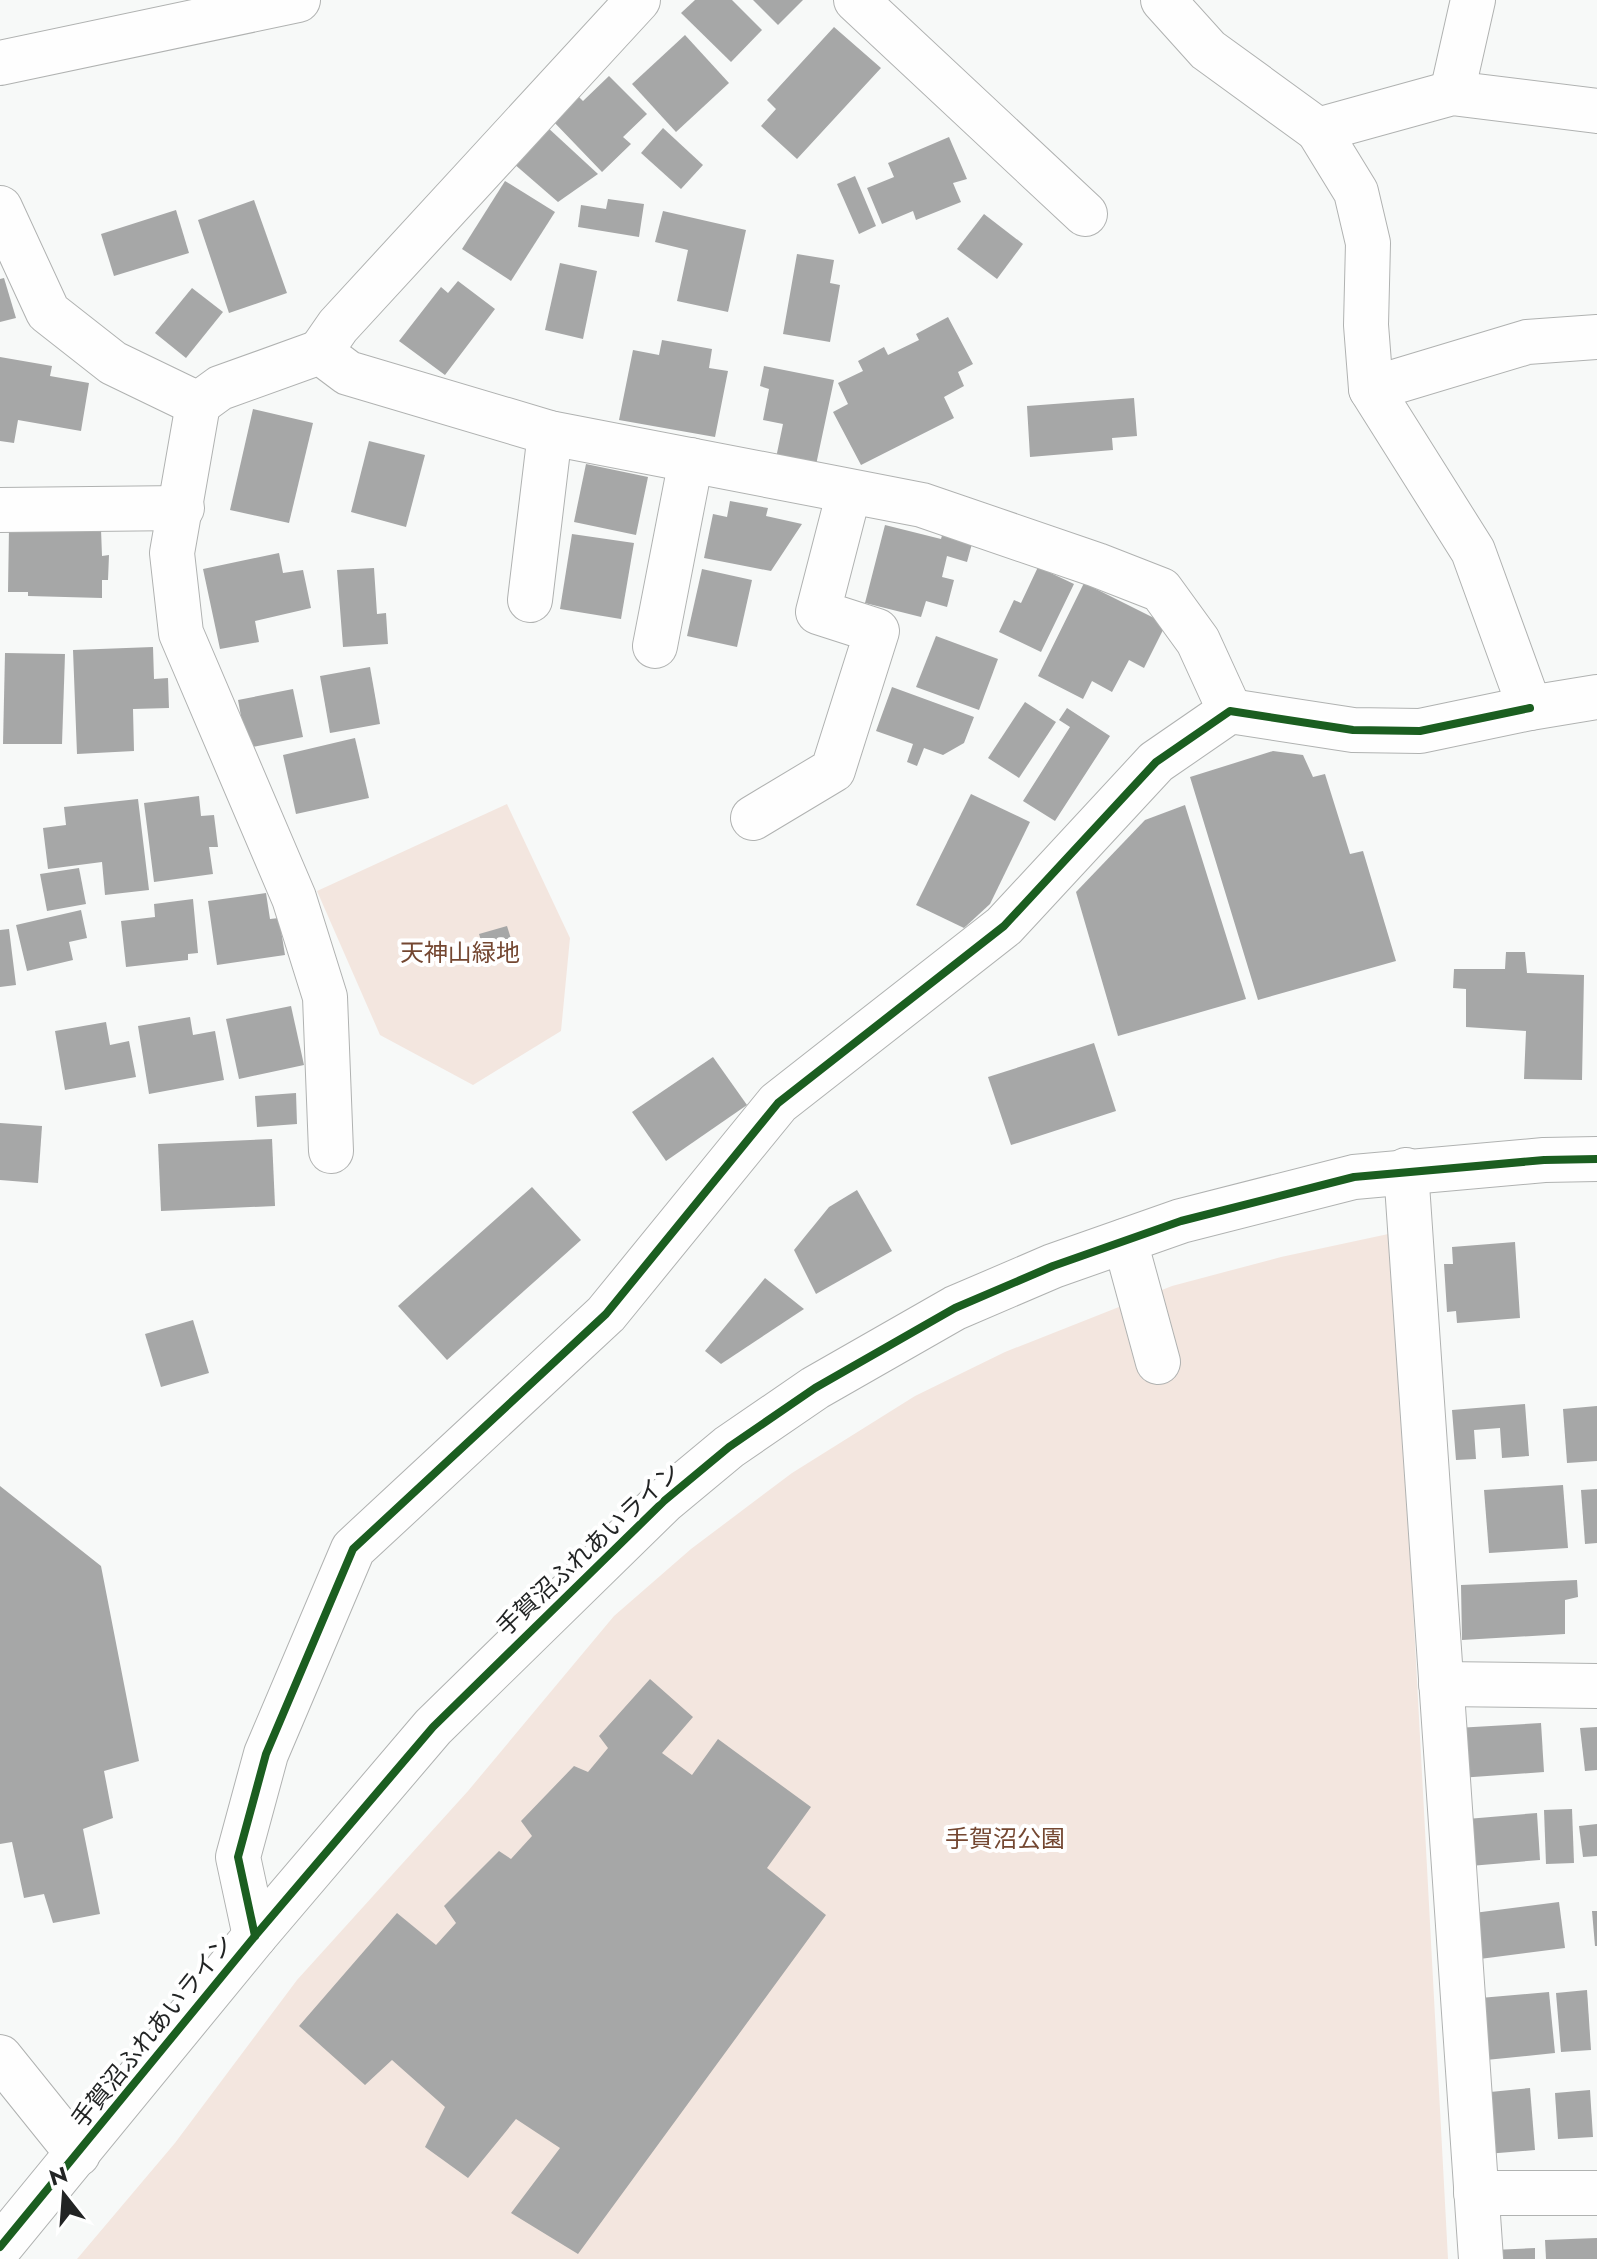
<svg xmlns="http://www.w3.org/2000/svg" width="1597" height="2259" viewBox="0 0 1597 2259" font-family="Jost,'Noto Sans JP',sans-serif">
<style>
.green{fill:#f3e6df}
.building{fill:#a6a7a7}
.lines{fill:none;stroke-linecap:round;stroke-linejoin:round}
.minor-casing{stroke:#b0b2b1;stroke-width:46}
.minor{stroke:#fefefe;stroke-width:44}
.cycleway-casing{stroke:#fff;stroke-width:13}
.cycleway{stroke:#1b5e20;stroke-width:8}
.labels{text-anchor:middle;dominant-baseline:central;stroke-width:8;stroke-linejoin:round;paint-order:stroke}
.park-label{font-size:24px;fill:#744731;stroke:#fff}
.street-label{font-size:24px;fill:#222424;stroke:#fff}
</style>
<rect width="100%" height="100%" fill="#f7f9f8"/>
<!-- green -->
<g class="green">
<polygon points="507,804 570,938 561,1031 473,1085 380,1035 317,891"/>
<polygon points="1393,1233 1448,2259 77,2259 175,2143 297,1980 468,1791 614,1616 691,1549 792,1473 915,1396 1005,1352 1172,1286 1281,1257"/>
</g>
<!-- building -->
<g class="building">
<polygon points="695,0 732,0 762,30 731,62 681,13"/>
<polygon points="753,0 803,0 778,25"/>
<polygon points="834,27 881,68 797,159 761,126 776,109 767,100"/>
<polygon points="685,35 729,83 676,132 632,84"/>
<polygon points="609,76 647,114 623,137 631,144 602,172 552,120 577,95 583,101"/>
<polygon points="546,126 598,174 558,202 513,163"/>
<polygon points="663,128 703,165 681,189 641,153"/>
<polygon points="949,137 967,179 953,183 961,202 916,220 913,211 882,224 867,188 894,177 888,163"/>
<polygon points="855,176 876,226 859,234 837,184"/>
<polygon points="505,181 555,212 511,281 462,249"/>
<polygon points="608,199 644,204 639,237 578,227 581,205 606,209"/>
<polygon points="254,200 287,293 229,313 198,220"/>
<polygon points="176,210 189,253 114,276 101,234"/>
<polygon points="663,211 746,230 728,312 677,301 688,250 655,242"/>
<polygon points="984,214 1023,244 997,279 957,249"/>
<polygon points="797,254 834,260 830,283 840,285 830,342 783,334"/>
<polygon points="560,263 597,271 583,339 545,330"/>
<polygon points="4,278 16,318 0,322 0,279"/>
<polygon points="458,281 495,309 445,375 399,341 441,287 448,293"/>
<polygon points="192,288 223,312 186,358 155,333"/>
<polygon points="948,317 973,364 958,372 964,386 944,397 954,418 861,465 833,412 848,404 838,383 863,371 858,361 884,347 888,355 919,340 916,334"/>
<polygon points="662,340 712,349 709,368 728,371 715,437 619,420 633,350 659,355"/>
<polygon points="0,357 52,366 50,376 89,383 81,431 18,420 14,443 0,441"/>
<polygon points="764,366 834,380 816,465 776,458 783,424 763,420 769,389 760,386"/>
<polygon points="1134,398 1137,436 1112,438 1113,450 1030,457 1027,406"/>
<polygon points="253,409 313,423 289,523 230,510"/>
<polygon points="369,441 425,455 406,527 351,512"/>
<polygon points="586,464 648,477 636,535 574,522"/>
<polygon points="730,501 768,508 766,516 802,524 771,571 704,558 713,514 727,517"/>
<polygon points="885,525 941,539 943,532 973,540 967,562 947,556 942,577 954,580 947,607 926,601 921,617 865,603"/>
<polygon points="9,528 101,529 102,556 109,555 108,580 102,580 102,598 28,596 28,592 8,592"/>
<polygon points="572,534 634,543 621,619 560,609"/>
<polygon points="279,553 283,573 303,570 311,608 255,621 259,642 220,649 203,569"/>
<polygon points="1038,567 1074,584 1041,652 999,632 1014,600 1021,603"/>
<polygon points="374,568 377,614 386,613 388,644 343,647 337,570"/>
<polygon points="702,569 752,580 737,647 687,636"/>
<polygon points="1084,583 1166,624 1144,668 1129,660 1112,692 1092,681 1083,699 1038,676"/>
<polygon points="936,636 998,659 979,710 916,687"/>
<polygon points="153,647 154,679 168,678 169,708 133,709 134,751 77,754 73,650"/>
<polygon points="5,653 65,654 62,744 3,744"/>
<polygon points="370,667 380,724 330,733 320,676"/>
<polygon points="892,687 974,717 964,743 943,755 924,748 917,766 907,762 913,744 876,731"/>
<polygon points="293,689 303,737 247,748 238,700"/>
<polygon points="1025,702 1056,722 1019,778 988,758"/>
<polygon points="1067,708 1110,736 1055,821 1023,801 1070,727 1059,720"/>
<polygon points="355,738 369,798 296,814 283,755"/>
<polygon points="1273,751 1303,755 1313,777 1325,774 1350,854 1363,851 1396,961 1258,1000 1190,777"/>
<polygon points="971,794 1030,822 990,904 964,928 916,905"/>
<polygon points="199,796 201,816 214,815 218,847 209,847 213,874 154,882 144,803"/>
<polygon points="138,799 149,890 105,895 102,862 48,869 43,828 66,825 64,807"/>
<polygon points="1185,805 1246,999 1118,1036 1076,892 1145,820"/>
<polygon points="79,868 86,904 47,911 40,874"/>
<polygon points="266,893 270,919 279,918 285,955 217,965 208,901"/>
<polygon points="193,899 198,953 188,954 188,960 126,967 121,921 155,917 154,904"/>
<polygon points="81,910 87,938 69,942 73,960 27,971 16,925"/>
<polygon points="507,926 516,955 488,964 479,934"/>
<polygon points="9,929 16,985 0,987 0,930"/>
<polygon points="1506,952 1525,952 1527,973 1584,975 1582,1080 1524,1079 1526,1031 1466,1027 1466,989 1453,988 1454,969 1505,969"/>
<polygon points="291,1006 304,1065 239,1079 226,1019"/>
<polygon points="190,1017 193,1035 215,1031 224,1080 149,1094 138,1026"/>
<polygon points="106,1022 110,1045 129,1041 136,1077 65,1090 55,1031"/>
<polygon points="1094,1043 1116,1111 1011,1145 988,1077"/>
<polygon points="713,1057 747,1105 666,1161 632,1112"/>
<polygon points="296,1093 297,1124 257,1127 255,1096"/>
<polygon points="0,1123 42,1126 38,1183 0,1180"/>
<polygon points="272,1139 275,1206 161,1211 158,1144"/>
<polygon points="532,1187 581,1240 447,1360 398,1306"/>
<polygon points="857,1190 892,1251 816,1294 794,1250 829,1207"/>
<polygon points="1515,1242 1520,1318 1457,1323 1456,1311 1447,1312 1444,1264 1453,1264 1452,1247"/>
<polygon points="765,1278 804,1309 721,1364 705,1351"/>
<polygon points="193,1320 209,1373 161,1387 145,1334"/>
<polygon points="1525,1404 1529,1456 1502,1458 1500,1428 1474,1430 1476,1459 1456,1460 1452,1410"/>
<polygon points="1597,1406 1597,1461 1567,1463 1563,1409"/>
<polygon points="1563,1485 1568,1548 1489,1553 1484,1490"/>
<polygon points="0,1486 101,1566 139,1761 104,1771 113,1818 83,1829 100,1914 53,1923 44,1894 24,1898 12,1842 0,1844"/>
<polygon points="1597,1489 1597,1543 1585,1544 1581,1490"/>
<polygon points="1577,1580 1578,1597 1565,1600 1565,1634 1462,1640 1461,1585"/>
<polygon points="650,1679 693,1717 662,1753 692,1775 718,1739 811,1807 767,1868 826,1915 578,2254 511,2213 560,2148 516,2119 468,2178 425,2147 445,2107 392,2060 365,2085 299,2026 397,1913 436,1945 456,1923 444,1906 499,1851 511,1859 532,1836 521,1821 574,1766 588,1772 608,1748 599,1736"/>
<polygon points="1541,1723 1544,1772 1459,1778 1456,1728"/>
<polygon points="1597,1727 1597,1770 1585,1771 1580,1728"/>
<polygon points="1572,1809 1574,1863 1546,1864 1544,1810"/>
<polygon points="1537,1813 1540,1860 1470,1866 1467,1819"/>
<polygon points="1597,1824 1597,1856 1583,1857 1579,1826"/>
<polygon points="1559,1902 1565,1948 1472,1960 1466,1914"/>
<polygon points="1592,1911 1597,1911 1597,1946 1595,1946"/>
<polygon points="1587,1990 1591,2050 1561,2052 1556,1993"/>
<polygon points="1549,1992 1555,2053 1486,2060 1480,1998"/>
<polygon points="1530,2088 1535,2150 1486,2154 1480,2093"/>
<polygon points="1590,2090 1593,2137 1558,2139 1555,2093"/>
<polygon points="1597,2238 1597,2259 1546,2259 1545,2240"/>
<polygon points="1535,2248 1535,2259 1494,2259 1493,2250"/>
</g>
<g class="lines">
<!-- minor casing -->
<g class="minor-casing">
<g id="minor">
<polyline points="856,0 1085,214"/>
<polyline points="1163,0 1208,50 1318,130"/>
<polyline points="0,63 298,0"/>
<polyline points="1452,93 1473,0"/>
<polyline points="1597,111 1452,93 1318,130 1356,192 1368,243 1366,325 1371,389 1473,551 1530,708 1597,697"/>
<polyline points="0,208 48,312 113,363 198,404 220,388 320,352 348,373 550,433 922,505 1097,565 1161,590 1198,641 1230,711"/>
<polyline points="320,352 338,326 638,0"/>
<polyline points="1371,389 1527,342 1597,337"/>
<polyline points="198,404 172,553 181,633 294,898 325,997 331,1151"/>
<polyline points="0,510 182,508"/>
<polyline points="530,600 550,433"/>
<polyline points="655,646 691,460"/>
<polyline points="753,818 833,770 877,631 818,612 849,492"/>
<polyline points="1406,1170 1481,2259"/>
<polyline points="1125,1241 1158,1362"/>
<polyline points="1441,1684 1597,1686"/>
<polyline points="255,1936 238,1857 266,1754 353,1549 606,1314 778,1103 1004,926 1156,762 1230,711 1353,730 1420,731 1530,708"/>
<polyline points="0,2057 78,2154"/>
<polyline points="1476,2193 1597,2193"/>
<polyline points="0,2247 255,1936 433,1727 664,1501 729,1447 815,1388 955,1308 1053,1266 1181,1221 1354,1177 1544,1160 1597,1159"/>
</g>
</g>
<!-- minor -->
<use href="#minor" class="minor"/>
<!-- cycleway casing -->
<g class="cycleway-casing">
<g id="cycleway">
<polyline points="255,1936 238,1857 266,1754 353,1549 606,1314 778,1103 1004,926 1156,762 1230,711 1353,730 1420,731 1530,708"/>
<polyline points="0,2247 255,1936 433,1727 664,1501 729,1447 815,1388 955,1308 1053,1266 1181,1221 1354,1177 1544,1160 1597,1159"/>
</g>
</g>
<!-- cycleway -->
<use href="#cycleway" class="cycleway"/>
</g>
<g class="labels">
<!-- park labels -->
<g class="park-label">
<text x="460" y="952">天神山緑地</text>
<text x="1005" y="1838">手賀沼公園</text>
</g>
<!-- street labels -->
<g class="street-label">
<text transform="translate(588 1549) rotate(-43)">手賀沼ふれあいライン</text>
<text transform="translate(152 2031) rotate(-51)">手賀沼ふれあいライン</text>
</g>
</g>
<!-- north arrow -->
<g transform="translate(64 2195) rotate(343)" stroke="#ffffff" stroke-width="6" paint-order="stroke">
<path d="M0-6L14 30L0 20L-14 30Z" fill="#222424"/>
<text y="-12" font-size="22" font-weight="bold" text-anchor="middle" fill="#222424">N</text>
</g>
</svg>
